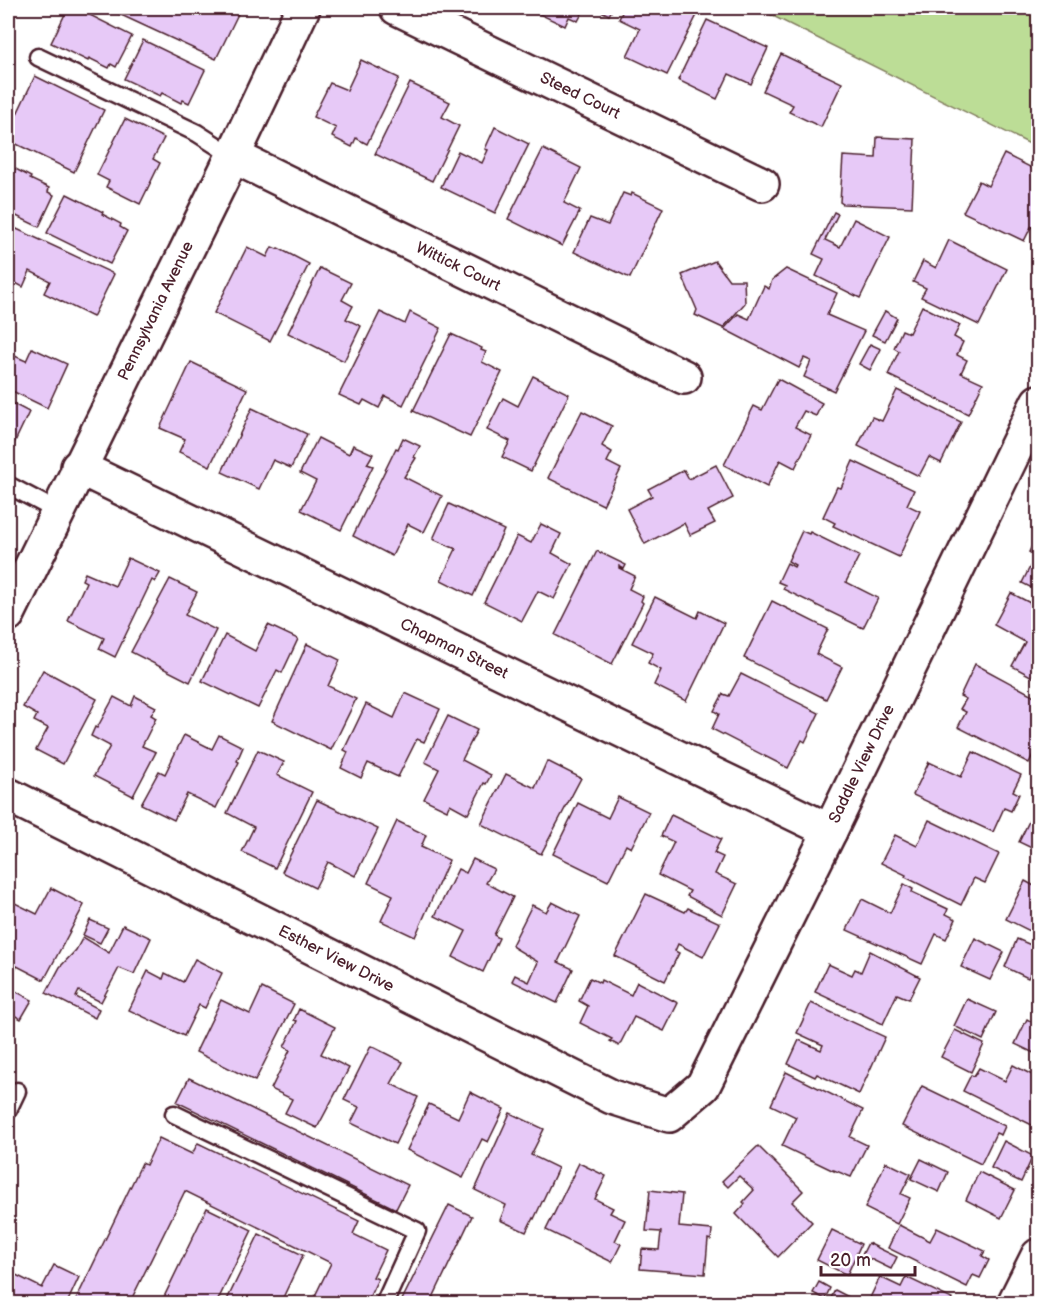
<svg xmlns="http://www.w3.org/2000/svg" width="1046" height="1311" viewBox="0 0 1046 1311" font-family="'Balsamiq Sans',sans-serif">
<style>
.green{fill:#bcdd96;stroke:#837e60;stroke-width:1.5}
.building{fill:#e7c9f7;stroke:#4a1f2b;stroke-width:1.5}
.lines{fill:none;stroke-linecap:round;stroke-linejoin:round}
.service-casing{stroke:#4a1f2b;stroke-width:21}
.minor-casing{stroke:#4a1f2b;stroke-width:38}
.tertiary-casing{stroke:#4a1f2b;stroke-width:38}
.service{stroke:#fff;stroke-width:16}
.minor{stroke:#fff;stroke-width:33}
.tertiary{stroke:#fff;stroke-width:33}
.labels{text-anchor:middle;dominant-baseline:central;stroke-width:4.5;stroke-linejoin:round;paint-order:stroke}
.street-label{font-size:16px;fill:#4a1f2b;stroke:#fff}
</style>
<rect width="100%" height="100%" fill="#fff"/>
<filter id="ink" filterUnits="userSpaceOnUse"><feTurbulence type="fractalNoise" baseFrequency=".0167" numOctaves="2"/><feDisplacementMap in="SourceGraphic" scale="12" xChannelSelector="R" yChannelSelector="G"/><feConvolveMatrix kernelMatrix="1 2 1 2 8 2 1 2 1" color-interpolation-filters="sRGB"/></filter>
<g filter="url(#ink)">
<!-- green -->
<polygon class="green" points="757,8 1038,8 1038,148"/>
<!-- building -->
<g class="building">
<polygon points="68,8 76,8 132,36 116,67 111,64 109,68 89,58 88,61 51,43"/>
<polygon points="106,8 224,8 238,14 216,59"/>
<polygon points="537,8 585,8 578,21 569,17 565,26 535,12"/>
<polygon points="595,8 613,8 609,15"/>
<polygon points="624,8 683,8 697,15 667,75 627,56 640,29 619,19"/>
<polygon points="707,20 768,48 751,84 729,74 717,99 678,80"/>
<polygon points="143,40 205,70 189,103 183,100 181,103 162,93 160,96 124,79"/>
<polygon points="781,54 842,83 821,127 789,112 793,105 763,91"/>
<polygon points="8,58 14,61 8,74"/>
<polygon points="361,60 399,78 367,144 356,138 352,147 332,137 336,128 313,117 330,83 347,90"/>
<polygon points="35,76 104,110 74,172 8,140 8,133"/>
<polygon points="410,83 450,102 442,117 459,126 432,181 375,154"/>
<polygon points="125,119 164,138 153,159 160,163 140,204 106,187 109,181 97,175"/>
<polygon points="495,127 529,144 495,213 441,187 458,151 482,163 488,150 485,149"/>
<polygon points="877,137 915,139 912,207 843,204 840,202 843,156 876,158"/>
<polygon points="543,149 581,168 564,203 580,211 562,246 508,219"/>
<polygon points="1004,154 1038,171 1038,230 1031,227 1024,241 963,212 979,181 988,186"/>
<polygon points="8,165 31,177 30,179 49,188 48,192 54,195 39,227 8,212"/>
<polygon points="623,193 631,196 632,193 663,208 630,278 574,252 590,218 608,225"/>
<polygon points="67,194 103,212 102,214 121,224 120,227 127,231 110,264 47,233"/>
<polygon points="834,212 838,214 825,240 840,247 854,219 890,237 860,298 816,276 824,259 813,254"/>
<polygon points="8,225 114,274 93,317 44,293 50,281 30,271 23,287 8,279"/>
<polygon points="949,240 1007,269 979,325 921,297 926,288 913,282 923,261 936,268"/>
<polygon points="247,247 267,257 272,247 277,249 278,248 309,264 270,341 214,313"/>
<polygon points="715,261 729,280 744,280 745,303 723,328 695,315 697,310 682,275"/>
<polygon points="320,268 351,283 342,300 353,306 346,319 361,326 344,361 288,333"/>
<polygon points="786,269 837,293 827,315 864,331 834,391 804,377 811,361 804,358 799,368 724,329 738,314 749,319 764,286 769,289 772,280"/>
<polygon points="922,306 960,325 954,337 963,342 957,355 967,360 961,373 983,383 968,414 888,375 899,351 894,348 902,330 909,333"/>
<polygon points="885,311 897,318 885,341 872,335"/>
<polygon points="380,312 405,324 410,312 441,328 403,405 385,396 379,408 364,400 361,405 339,395"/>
<polygon points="451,334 482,348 481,350 486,352 482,362 502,372 470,437 413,411"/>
<polygon points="870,344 881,349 870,370 859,364"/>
<polygon points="32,348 67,364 47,408 8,389 8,353 26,361"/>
<polygon points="191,362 247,389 210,466 179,452 185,439 160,428"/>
<polygon points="533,376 569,394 531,471 502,457 510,441 487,430 503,398 518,406"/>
<polygon points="778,379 822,403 816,416 804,411 795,427 811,435 795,468 780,460 767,487 724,465 754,406 762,410"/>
<polygon points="897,390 961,422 941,463 929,457 919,476 858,446 872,417 882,421"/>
<polygon points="8,401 29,412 10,452 8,450"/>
<polygon points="252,408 307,434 291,468 273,460 259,489 222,472"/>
<polygon points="582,411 612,426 602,446 612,452 607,462 621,469 603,505 548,478"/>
<polygon points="318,438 349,454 353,445 373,454 367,464 373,466 341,530 301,510 316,481 300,473"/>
<polygon points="403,438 420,446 414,457 416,458 404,477 442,496 424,532 408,524 392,556 353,536 396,448 398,449"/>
<polygon points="853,461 914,490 907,505 920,511 899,557 833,526 835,523 823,517 837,487 841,488"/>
<polygon points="716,465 733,498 708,511 715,523 690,535 684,523 645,544 627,509 652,496 648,489 684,470 689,479"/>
<polygon points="449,504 504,530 473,596 441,580 456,549 433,539"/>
<polygon points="541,524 561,534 552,553 572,564 554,599 538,591 522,621 484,602 517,536 531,543"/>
<polygon points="802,531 809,534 810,532 859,556 846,582 878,598 863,628 783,589 785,585 778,582 787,563 794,567 795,565 788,561"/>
<polygon points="1038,533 1038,591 1022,583 1036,555 1029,552"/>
<polygon points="597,551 626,565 624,569 619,566 619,568 635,576 629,589 643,596 641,601 643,603 612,664 555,635"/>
<polygon points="128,558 160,573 155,582 152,580 115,657 99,649 104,638 68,621 86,582 82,580 85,573 115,586"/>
<polygon points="170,579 197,592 185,615 216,630 190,682 131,652"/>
<polygon points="1011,593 1038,607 1038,680 1012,666 1025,642 994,625"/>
<polygon points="655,597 697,618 700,611 724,623 686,701 654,685 661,670 648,663 653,653 632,643"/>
<polygon points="772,601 828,629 816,654 842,667 826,699 744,658"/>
<polygon points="268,625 298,639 282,673 277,670 258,708 202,681 225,635 255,651"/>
<polygon points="307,644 340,660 328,686 356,699 331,750 272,721"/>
<polygon points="975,664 1038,698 1038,744 1029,763 958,727 966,712 960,709 966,699 960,696"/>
<polygon points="43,670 97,699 63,764 36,750 48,728 34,721 37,715 23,707"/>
<polygon points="741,674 819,713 805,742 802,740 788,768 712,729 719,714 714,711 723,694 729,696"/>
<polygon points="405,693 440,709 424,742 417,739 398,777 368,763 361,778 341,768 348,752 344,750 366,704 394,718"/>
<polygon points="135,696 156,707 151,715 156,718 142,746 156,752 133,796 94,776 110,746 91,736 95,727 97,728 114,697 131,706"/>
<polygon points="448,716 477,730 462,760 491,775 486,784 484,783 468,814 450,804 447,810 424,799 439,769 425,762"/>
<polygon points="184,735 212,749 219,735 243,747 237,761 239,762 216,808 187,794 174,820 141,804 159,771 165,774"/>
<polygon points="258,750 284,762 277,775 312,792 275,868 242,852 254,827 227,813"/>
<polygon points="973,752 1021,775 1013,791 1019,794 1011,811 1004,808 993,832 913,795 929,762 961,777"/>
<polygon points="547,761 581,778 541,854 481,824 506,774 535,788"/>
<polygon points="618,797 649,812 631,848 626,845 608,881 553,854 578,803 608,818"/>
<polygon points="317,800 378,829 355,876 328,862 315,888 282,872"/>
<polygon points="1034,811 1038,814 1038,851 1019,842"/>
<polygon points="671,815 721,839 714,853 723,857 715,874 737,884 722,915 687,896 690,891 658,875 674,842 661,836"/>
<polygon points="929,820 999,854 985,883 974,878 961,905 905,877 906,875 881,863 895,835 917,846"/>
<polygon points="397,821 426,835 421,847 449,860 415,937 381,921 393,895 368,883"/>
<polygon points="473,859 494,869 486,883 513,897 494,935 499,938 483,972 453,957 466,931 435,916 458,869 466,873"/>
<polygon points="8,867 13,870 8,882"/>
<polygon points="1025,881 1038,888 1038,935 1006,919"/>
<polygon points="904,884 913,889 912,892 948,909 946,914 956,919 946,939 936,934 922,964 847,930 862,899 890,913"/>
<polygon points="51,888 84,905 44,980 17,966 11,977 8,975 8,904 9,900 37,914"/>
<polygon points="646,894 685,912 688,908 720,923 703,957 678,944 675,951 679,953 665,981 615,956"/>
<polygon points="552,902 580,916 558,962 573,969 557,1003 512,981 515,975 529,982 538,962 513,947 512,945 532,905 546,912"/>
<polygon points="90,920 108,928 100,943 83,935"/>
<polygon points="123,925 151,938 134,974 119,968 101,1002 79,991 76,997 99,1009 95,1018 46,993 60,967 76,950 83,937 109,953"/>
<polygon points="975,938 1004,952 990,980 961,967"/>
<polygon points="1017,939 1038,948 1038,972 1036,971 1034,974 1031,972 1028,978 1005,967"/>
<polygon points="870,951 920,977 909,999 897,994 883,1024 815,992 828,964 852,975 855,969 861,972"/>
<polygon points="195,959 222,973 205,1008 199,1005 184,1036 129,1010 148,971 163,979 165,973 183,982"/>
<polygon points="590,978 600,983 601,980 631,995 637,982 678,1003 664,1031 634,1017 619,1046 610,1041 612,1039 580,1023 588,1006 579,1001"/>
<polygon points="8,987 32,1000 21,1019 8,1012"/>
<polygon points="262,988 294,1004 255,1081 196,1052 221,1000 250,1014"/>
<polygon points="967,999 996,1012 983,1040 954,1026"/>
<polygon points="811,1003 885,1037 859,1094 817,1074 815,1077 788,1064 799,1040 821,1050 823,1045 797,1033"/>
<polygon points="299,1009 335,1027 321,1054 349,1068 317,1128 285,1113 292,1099 271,1089 290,1050 284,1047 297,1021 294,1020"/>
<polygon points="1038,1009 1038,1055 1015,1044 1027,1019 1032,1022"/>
<polygon points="955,1030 984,1044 971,1072 941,1057"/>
<polygon points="371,1046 403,1062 391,1084 418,1097 395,1144 351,1123 359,1107 344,1100"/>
<polygon points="1013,1065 1038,1078 1038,1128 963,1091 971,1075 974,1076 979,1068 1005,1081"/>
<polygon points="786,1072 863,1110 850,1137 867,1145 851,1177 834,1170 834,1171 782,1146 796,1117 771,1105"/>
<polygon points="189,1078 408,1185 396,1209 177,1102"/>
<polygon points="922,1086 1005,1126 1001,1135 996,1133 981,1164 902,1126"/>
<polygon points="470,1092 504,1109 488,1142 482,1139 463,1178 407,1150 429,1104 458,1118"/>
<polygon points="510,1113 544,1129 531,1155 558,1168 534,1219 533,1218 526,1232 500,1220 506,1205 475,1190"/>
<polygon points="159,1138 192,1154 198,1143 359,1221 353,1234 386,1250 373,1277 378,1279 366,1304 311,1304 331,1263 185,1191 129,1304 74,1304 142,1163 146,1165"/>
<polygon points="1004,1141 1033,1156 1021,1182 991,1168"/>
<polygon points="758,1146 803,1191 792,1202 812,1222 778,1257 736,1214 745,1204 743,1202 754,1190 739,1176 728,1187 722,1181"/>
<polygon points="921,1159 948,1172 939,1192 911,1179"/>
<polygon points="886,1162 911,1174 901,1194 910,1198 897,1224 865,1208"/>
<polygon points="579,1163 606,1176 595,1199 613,1208 610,1213 625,1220 615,1241 621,1244 612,1262 546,1230"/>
<polygon points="979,1172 1015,1190 1001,1218 966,1200"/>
<polygon points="650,1190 682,1194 679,1227 712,1230 711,1240 708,1239 705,1274 640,1269 642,1249 659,1250 661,1232 646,1231"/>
<polygon points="449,1205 472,1216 430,1304 400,1304"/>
<polygon points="207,1208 252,1230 216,1304 168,1304 169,1302 163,1299"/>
<polygon points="899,1225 930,1241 937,1228 985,1251 982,1256 989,1260 980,1278 973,1275 967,1287 888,1248"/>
<polygon points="832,1230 861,1244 847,1275 817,1260"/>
<polygon points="259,1234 303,1255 280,1304 225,1304"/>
<polygon points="868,1243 897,1257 891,1269 862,1255"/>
<polygon points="54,1265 79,1277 68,1301 69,1304 8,1304 8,1271 42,1288"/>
<polygon points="880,1277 901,1287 906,1277 952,1299 950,1304 872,1304 868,1302"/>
<polygon points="819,1282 830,1288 825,1299 813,1293"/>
<polygon points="835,1290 862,1304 828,1304"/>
</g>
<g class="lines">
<!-- service casing -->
<g class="service-casing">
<g id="service">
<polyline points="38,57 197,133 233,156"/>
<polyline points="8,485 57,511"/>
<polyline points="8,1110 17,1091"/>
<polyline points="174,1114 417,1231 384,1304"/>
</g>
</g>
<!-- minor casing -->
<g class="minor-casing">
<g id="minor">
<polyline points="397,8 762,184"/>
<polyline points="233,156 684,377"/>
<polyline points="78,467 830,831"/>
<polyline points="8,795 612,1097 669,1115 703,1086 830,831 1038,402"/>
<polyline points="1014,1304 1038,1256"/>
</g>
</g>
<!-- tertiary casing -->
<g class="tertiary-casing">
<polyline id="tertiary" points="8,614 233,156 303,8"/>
</g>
<!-- service -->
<use href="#service" class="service"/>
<!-- minor -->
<use href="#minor" class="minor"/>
<!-- tertiary -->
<use href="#tertiary" class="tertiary"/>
</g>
</g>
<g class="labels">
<!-- street labels -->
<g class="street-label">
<text transform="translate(580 96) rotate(26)">Steed Court</text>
<text transform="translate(458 267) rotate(26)">Wittick Court</text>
<text transform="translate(156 311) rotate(-64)">Pennsylvania Avenue</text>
<text transform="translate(454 649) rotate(26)">Chapman Street</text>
<text transform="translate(862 764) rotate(-64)">Saddle View Drive</text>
<text transform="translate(336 959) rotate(27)">Esther View Drive</text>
</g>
</g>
<!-- margin -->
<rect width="1046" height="1311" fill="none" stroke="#fff" stroke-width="30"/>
<rect x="15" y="15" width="1016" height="1281" fill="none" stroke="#4a1f2b" stroke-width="2" filter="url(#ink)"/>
<!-- scale -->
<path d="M821 1266v9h94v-9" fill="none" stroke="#4a1f2b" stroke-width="3"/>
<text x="830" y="1266" font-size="18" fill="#4a1f2b" stroke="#ffffff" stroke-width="4.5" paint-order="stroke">20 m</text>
</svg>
